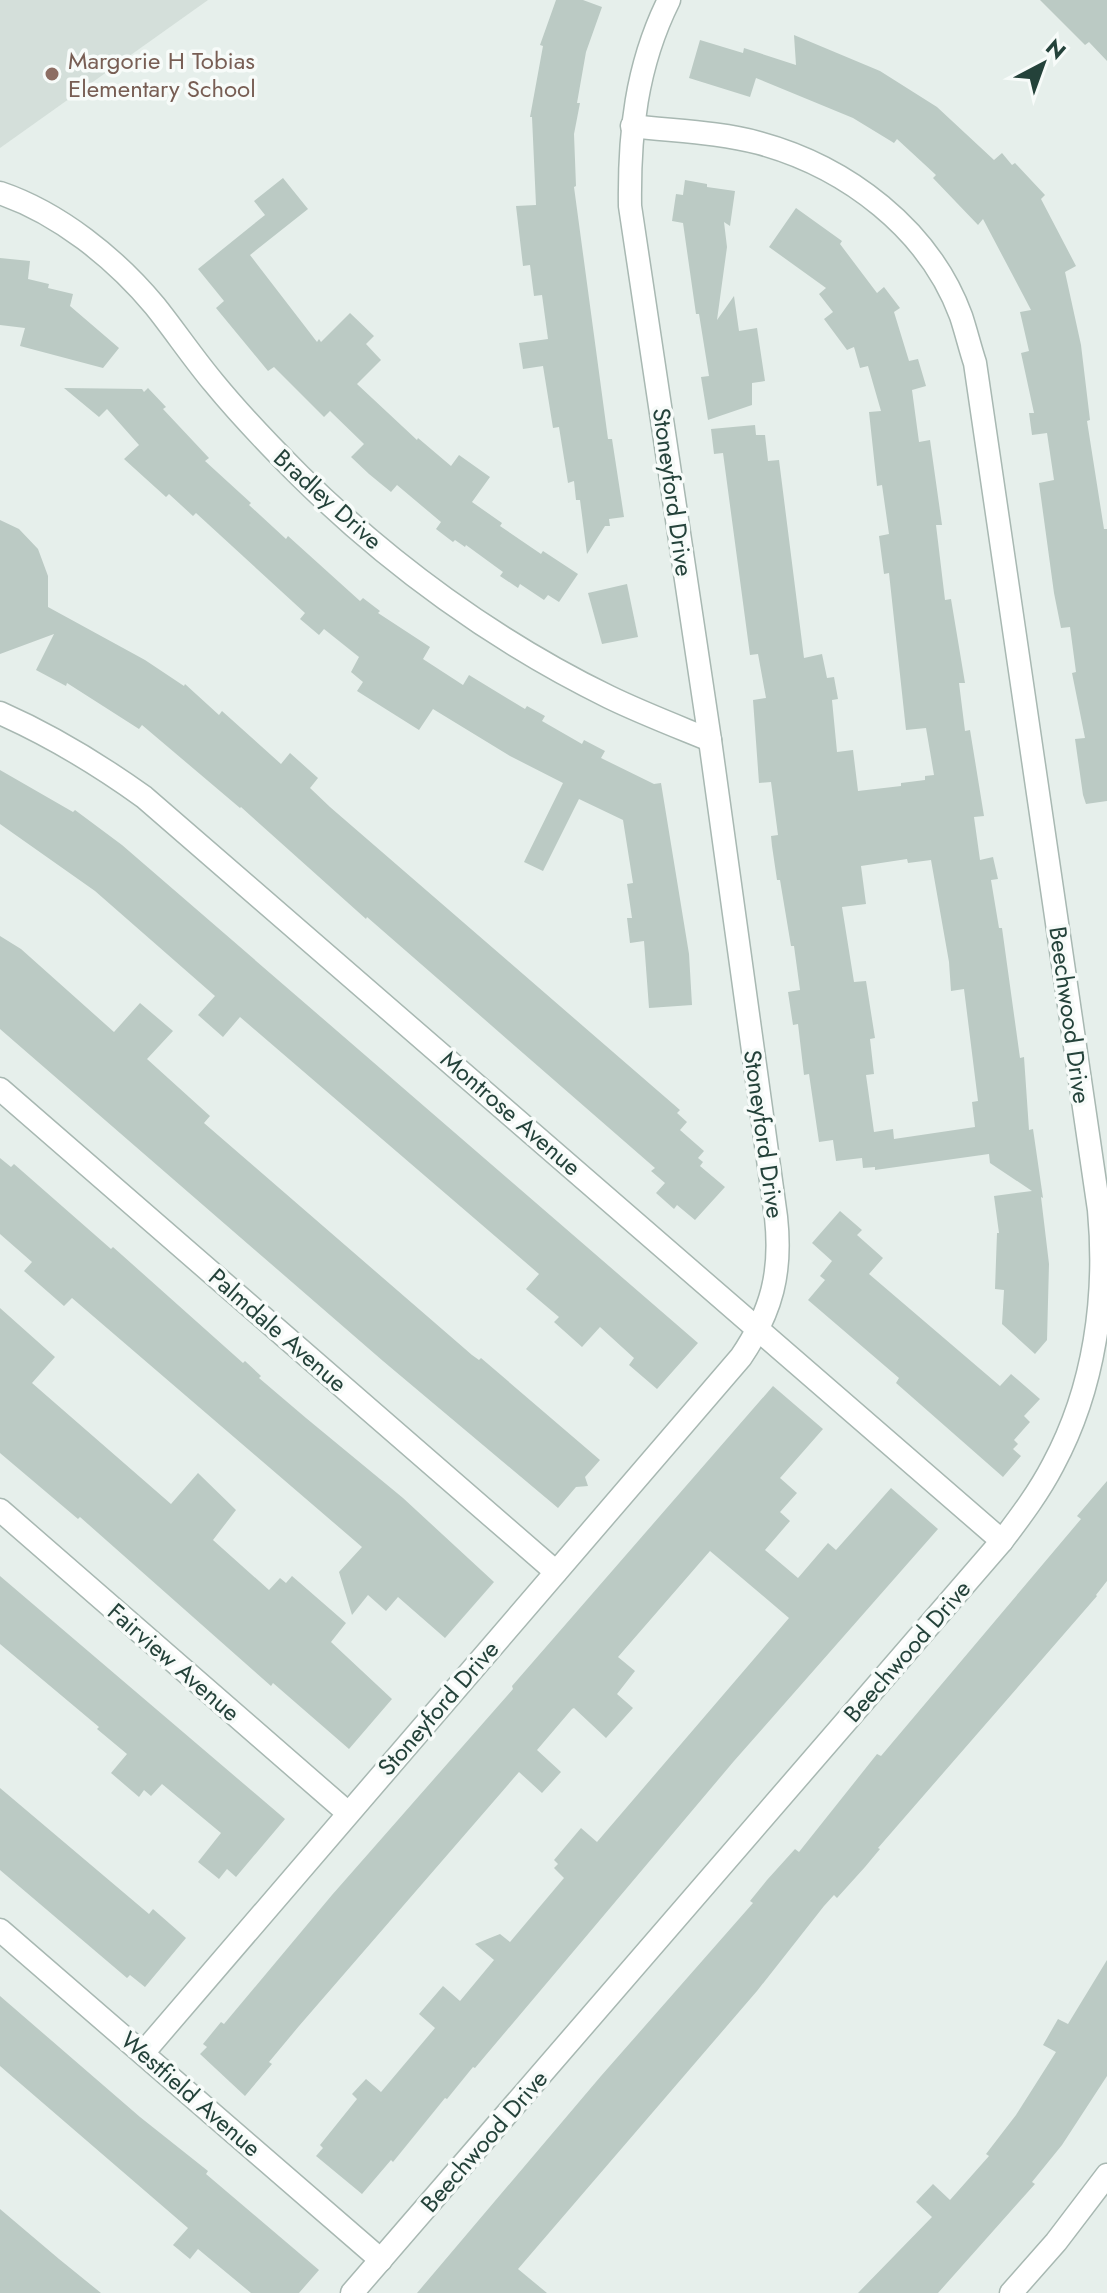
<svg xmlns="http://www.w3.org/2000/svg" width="1107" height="2293" viewBox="0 0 1107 2293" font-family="Jost,sans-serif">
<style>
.built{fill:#d4dfda}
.building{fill:#bbcac4;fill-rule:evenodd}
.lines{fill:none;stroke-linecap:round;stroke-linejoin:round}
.street-casing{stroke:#a8b8b2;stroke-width:25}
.street{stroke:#fff;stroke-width:22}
.education-dot{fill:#8d6e63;stroke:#f7fbf9;stroke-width:3}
.labels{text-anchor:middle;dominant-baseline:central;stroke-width:7;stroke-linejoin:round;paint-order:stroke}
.education-label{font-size:24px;fill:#785e54;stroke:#f7fbf9;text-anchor:start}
.street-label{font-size:24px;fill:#24423a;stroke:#f7fbf9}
</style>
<rect width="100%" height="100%" fill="#e6efeb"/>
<!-- built -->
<polygon class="built" points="0,0 208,0 0,148"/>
<!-- building -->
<g class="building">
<polygon points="556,0 583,0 602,7 586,52 577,103 580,103 574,134 576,186 574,187 608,439 612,439 624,517 609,519 610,526 605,526 587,554 580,500 576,500 574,481 568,483 559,427 553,428 543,366 523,369 519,343 548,339 542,295 534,296 530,265 523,266 516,206 536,205 532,117 530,117 543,46 540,45"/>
<polygon points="1040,0 1107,0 1107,61 1089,42 1085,45"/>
<polygon points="794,35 880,71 937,107 994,160 1002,153 1012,165 1015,163 1045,195 1041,199 1076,266 1065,272 1081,345 1090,420 1087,421 1104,529 1107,529 1107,801 1086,804 1083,795 1075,739 1085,738 1072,673 1076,672 1070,627 1061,628 1054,593 1039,483 1054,480 1047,433 1032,435 1029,413 1034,413 1021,353 1029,351 1020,312 1031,310 983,219 978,225 933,178 936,175 897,139 894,143 853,118 756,78 750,97 689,78 700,40 743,53 744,48 796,65"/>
<polygon points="283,178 308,209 250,255 317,342 319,339 321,342 350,313 374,336 366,344 381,360 357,384 417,440 418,438 451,466 459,455 490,477 472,502 502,523 500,526 541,554 543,551 578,574 559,602 548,595 544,600 520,584 518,588 500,576 503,572 466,545 465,547 455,540 453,542 436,529 441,522 397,485 391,492 369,474 351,457 364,444 330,411 324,417 274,367 268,371 216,308 224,301 198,269 265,215 254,201"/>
<polygon points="685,180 707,184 707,187 735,191 730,226 724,222 727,247 717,320 734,296 739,331 757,328 765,381 752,383 752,405 708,420 701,377 709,376 699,314 696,314 683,223 672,221 676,194 683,195"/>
<path d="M796 208 842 241 840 244 877 293 884 287 900 308 894 312 909 361 918 359 926 386 912 390 919 442 930 440 942 525H936L945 600 951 599 965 683H959L965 731 970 730 984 816 974 817 980 860 993 857 998 879 991 880 999 928H1002L1020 1058 1024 1057 1029 1130 1033 1129 1043 1198 1041 1197 1049 1264 1047 1340 1035 1354 1002 1324 1004 1290 995 1289 997 1233H999L994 1196 1032 1191 990 1163 989 1154 875 1170V1167L863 1168 862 1158 836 1161 833 1140 819 1142 809 1074 804 1075 798 1024 793 1025 788 992 800 990 794 946H791L780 880H777L772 846 771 836 778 835 771 782 759 783 753 700 766 698 758 654 750 655 723 453 714 454 711 429 755 425 756 435H765L768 461 779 460 804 658 822 654 827 678 834 677 838 699 832 700 837 752 853 750 858 791 901 786V783L925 780V776L934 775 926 728 906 730 889 573 884 574 879 536 889 534 882 485 877 486 869 412 881 411 868 366 860 368 854 347 847 350 824 319 833 312 819 294 826 288 769 247ZM907 859 908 863 931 860 949 962 951 991 964 989 978 1101 972 1102 975 1127 894 1139 893 1129 874 1132 866 1075 874 1074 870 1039 875 1038 866 981 854 982 842 907 866 904 861 866Z"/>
<polygon points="0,258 30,261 28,279 49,284 48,288 73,294 70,306 119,348 103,368 20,346 25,328 0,325"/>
<polygon points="64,388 142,389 144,392 148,388 166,407 163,409 209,458 205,461 251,503 249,505 286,539 288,536 360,601 363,598 380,611 378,613 430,647 423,659 463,685 469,675 525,709 527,706 545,716 542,721 582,744 584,740 605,751 601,758 654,784 661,783 689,954 692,1005 649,1008 644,941 630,943 627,918 632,918 627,884 633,883 623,820 579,799 543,871 524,862 563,783 510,756 433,709 419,730 357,691 363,682 351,672 359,657 324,629 319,635 300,619 305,613 196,513 193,516 169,494 166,497 124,459 139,445 107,409 99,417"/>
<polygon points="0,520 19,529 38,549 48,576 48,607 145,660 184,686 185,684 219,715 222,711 281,764 290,753 318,778 310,788 330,807 680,1110 677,1113 687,1122 680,1130 704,1151 698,1158 703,1162 700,1166 725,1187 695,1220 677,1205 674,1209 656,1193 665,1183 651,1171 655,1168 367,917 366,919 241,807 240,808 142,725 139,729 67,683 66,686 36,670 54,634 0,654"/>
<polygon points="627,584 638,637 602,644 588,593"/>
<polygon points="0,770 73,812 75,810 122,845 698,1343 657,1389 629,1365 634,1358 600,1327 582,1347 554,1322 559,1317 526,1289 539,1274 240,1017 223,1037 198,1015 215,996 95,891 0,824"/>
<polygon points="0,936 21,949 114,1032 140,1003 173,1031 147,1059 210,1116 204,1123 472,1355 479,1360 481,1358 600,1460 585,1477 588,1486 576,1487 558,1508 383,1361 0,1029"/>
<polygon points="0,1158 11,1167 14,1164 111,1249 113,1247 243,1363 245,1361 261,1376 259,1378 306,1418 403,1498 494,1582 445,1638 398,1597 386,1611 368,1595 352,1615 339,1572 362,1547 72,1298 64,1306 24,1271 32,1262 0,1234"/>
<polygon points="840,1211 862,1230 857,1235 883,1258 869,1274 1000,1386 1011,1374 1040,1399 1024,1416 1030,1422 1014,1440 1018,1444 1013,1449 1021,1456 1003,1477 896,1383 899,1378 808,1300 825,1280 820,1276 832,1261 812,1243"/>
<polygon points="0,1308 55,1357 32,1383 171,1504 198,1473 236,1510 213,1540 269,1590 280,1578 286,1583 292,1576 346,1623 331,1642 392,1699 349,1749 273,1683 271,1686 80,1517 78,1519 0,1453"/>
<polygon points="773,1386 823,1429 780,1478 797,1493 780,1512 790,1521 765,1550 798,1578 828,1543 836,1550 891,1488 938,1529 734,1761 475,2068 473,2067 447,2099 445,2098 393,2162 391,2160 362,2194 316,2156 323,2148 320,2145 357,2099 352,2094 366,2079 381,2092 435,2028 419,2014 443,1986 460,2001 494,1960 475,1944 500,1934 510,1942 564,1878 554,1868 558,1864 554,1860 581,1828 597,1842 789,1618 710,1551 618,1657 635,1671 617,1694 633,1708 606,1738 574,1708 572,1709 537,1750 561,1772 542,1793 519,1772 299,2026 269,2062 272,2064 245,2096 200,2054 207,2047 203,2044 221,2022 224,2024 332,1895 513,1689 512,1686"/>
<polygon points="1107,1481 1107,1581 1096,1595 1097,1596 878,1848 880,1849 865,1867 837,1898 834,1895 824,1906 757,1991 518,2269 547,2293 417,2293 601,2076 753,1903 750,1901 767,1880 795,1849 799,1852 877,1754 881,1756 1081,1519 1077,1516"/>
<polygon points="0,1576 285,1819 236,1877 227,1869 219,1879 198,1862 221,1833 162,1784 151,1796 144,1790 139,1797 111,1773 127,1754 97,1729 99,1727 0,1644"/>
<polygon points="0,1788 149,1914 153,1909 186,1938 145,1987 130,1975 127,1978 0,1870"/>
<polygon points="1107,1960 1107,2076 1062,2145 1032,2182 1035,2184 938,2293 858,2293 932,2217 916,2202 933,2184 950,2200 989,2156 986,2154 1016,2115 1056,2052 1043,2045 1058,2019 1068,2024"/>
<polygon points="0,1996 140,2117 208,2171 206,2174 319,2270 299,2293 251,2293 198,2249 190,2259 173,2245 188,2228 0,2066"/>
<polygon points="0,2209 59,2259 101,2293 0,2293"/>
</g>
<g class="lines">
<!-- street casing -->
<g class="street-casing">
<g id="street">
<path d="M0 193C59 213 115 258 155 306 175 331 193 358 214 383 241 416 270 446 300 476 389 564 496 642 609 697 642 713 676 726 710 740"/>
<path d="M0 713C52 736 98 764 144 797L1002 1541"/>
<polyline points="0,1089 556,1572"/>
<polyline points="0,1510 348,1813"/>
<polyline points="0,1930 381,2260"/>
<path d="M143 2053 741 1357C772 1311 782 1272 776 1217L710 740 630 206C629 134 636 66 669 0"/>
<path d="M352 2293 1002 1541C1021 1516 1039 1492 1053 1465 1095 1387 1107 1296 1099 1210L975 363C970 348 966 331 961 316 929 229 847 167 759 143 719 132 673 131 632 126"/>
<polyline points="1011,2293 1056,2242 1107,2175"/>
</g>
</g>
<!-- street -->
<use href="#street" class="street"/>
</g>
<!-- markers -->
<circle class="education-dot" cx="52" cy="74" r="8"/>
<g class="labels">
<!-- education labels -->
<g class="education-label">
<text x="68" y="60">Margorie H Tobias<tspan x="68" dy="28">Elementary School</tspan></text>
</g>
<!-- street labels -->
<g class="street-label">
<text transform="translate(673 492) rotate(82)">Stoneyford Drive</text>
<text transform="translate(328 499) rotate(42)">Bradley Drive</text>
<text transform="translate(1070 1015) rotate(82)">Beechwood Drive</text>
<text transform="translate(511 1113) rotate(41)">Montrose Avenue</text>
<text transform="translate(764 1134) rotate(82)">Stoneyford Drive</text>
<text transform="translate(278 1330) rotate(41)">Palmdale Avenue</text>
<text transform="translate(907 1651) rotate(-49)">Beechwood Drive</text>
<text transform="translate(174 1662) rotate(41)">Fairview Avenue</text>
<text transform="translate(438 1708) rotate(-49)">Stoneyford Drive</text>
<text transform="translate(191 2094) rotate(41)">Westfield Avenue</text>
<text transform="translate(484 2141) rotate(-49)">Beechwood Drive</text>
</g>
</g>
<!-- north arrow -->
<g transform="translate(1043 64) rotate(41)" stroke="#f7fbf9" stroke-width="6" paint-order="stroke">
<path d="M0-6L14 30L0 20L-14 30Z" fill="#24423a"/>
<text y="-12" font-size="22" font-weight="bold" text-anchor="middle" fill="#24423a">N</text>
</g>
</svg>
